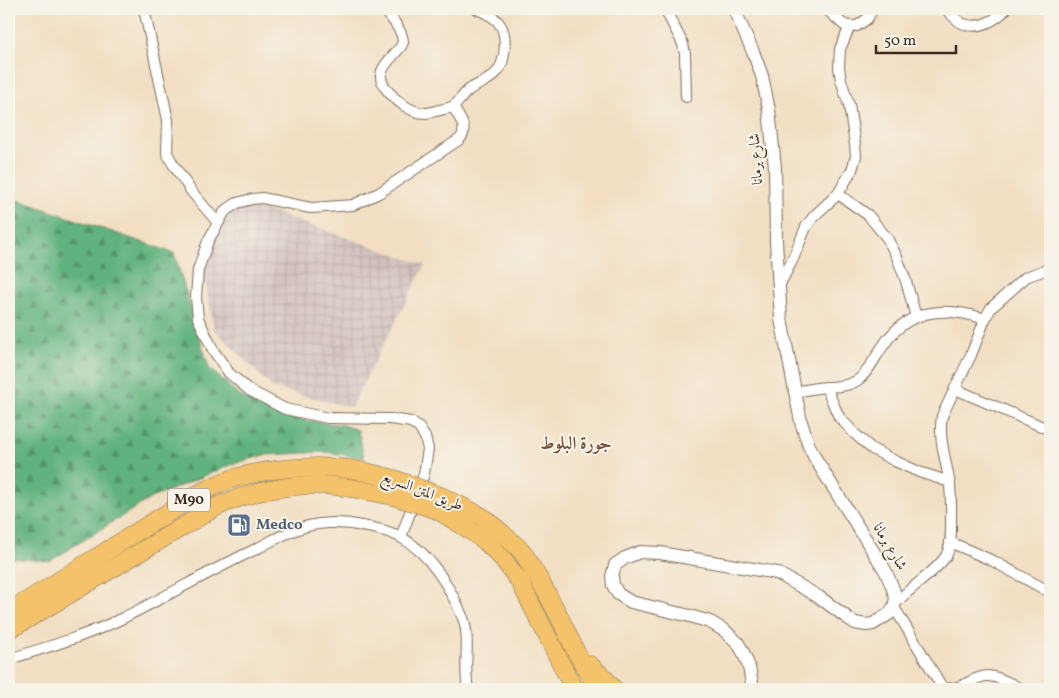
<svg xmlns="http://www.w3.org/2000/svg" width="1059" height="698" viewBox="0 0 1059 698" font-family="Vollkorn,Amiri,serif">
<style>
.industrial{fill:url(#industrial-grid)}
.forest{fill:url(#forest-firs);stroke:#4e6e4e}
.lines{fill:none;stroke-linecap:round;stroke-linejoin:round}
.minor-casing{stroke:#7b6958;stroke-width:12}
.tertiary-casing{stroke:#7b6958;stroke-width:14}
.motorway-casing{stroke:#7b6958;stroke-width:19}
.minor{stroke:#fff;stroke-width:10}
.tertiary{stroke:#fff;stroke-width:12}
.motorway{stroke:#f3c26a;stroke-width:18}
.motorway-bridge-casing{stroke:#7b6958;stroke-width:19;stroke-linecap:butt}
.motorway-bridge{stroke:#f3c26a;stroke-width:18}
.labels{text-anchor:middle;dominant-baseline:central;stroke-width:4;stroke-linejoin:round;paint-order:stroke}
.shield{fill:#f7f3e8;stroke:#73665b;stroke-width:1}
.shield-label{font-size:14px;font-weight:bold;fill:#3b2a1e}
.street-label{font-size:15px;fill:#3b2a1e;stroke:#f7f3e8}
.service-label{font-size:15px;font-weight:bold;fill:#4e5e75;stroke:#f7f3e8;text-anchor:start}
.quarter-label{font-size:18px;font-weight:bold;fill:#744f39;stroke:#f7f3e8}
</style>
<defs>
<pattern id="industrial-grid" width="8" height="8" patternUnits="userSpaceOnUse" patternTransform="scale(1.25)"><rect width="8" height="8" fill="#d1bfbd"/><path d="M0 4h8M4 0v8" fill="none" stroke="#b4a4a2"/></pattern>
<pattern id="forest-firs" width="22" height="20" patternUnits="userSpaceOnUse" patternTransform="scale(1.25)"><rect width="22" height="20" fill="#60b27e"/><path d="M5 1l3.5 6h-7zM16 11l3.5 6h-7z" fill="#509167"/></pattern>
</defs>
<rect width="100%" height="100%" fill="#f7f3e8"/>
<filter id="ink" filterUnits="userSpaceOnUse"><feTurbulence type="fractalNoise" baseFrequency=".02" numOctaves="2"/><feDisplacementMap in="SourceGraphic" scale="10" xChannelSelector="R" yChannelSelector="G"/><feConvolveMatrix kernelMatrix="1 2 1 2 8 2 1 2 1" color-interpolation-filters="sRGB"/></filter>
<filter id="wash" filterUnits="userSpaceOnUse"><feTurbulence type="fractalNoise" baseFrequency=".0096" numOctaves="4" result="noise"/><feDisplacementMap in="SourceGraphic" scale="20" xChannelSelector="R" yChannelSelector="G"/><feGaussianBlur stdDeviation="1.12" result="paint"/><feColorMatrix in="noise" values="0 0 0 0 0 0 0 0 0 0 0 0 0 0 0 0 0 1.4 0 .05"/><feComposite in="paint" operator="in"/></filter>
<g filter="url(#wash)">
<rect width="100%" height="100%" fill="#f2dfc3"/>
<!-- industrial -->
<polygon class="industrial" points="247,203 425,265 351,407 273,388 214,329 203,269 211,242 233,208"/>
<!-- forest -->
<polygon class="forest" points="9,185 15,199 174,253 209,368 240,396 283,417 342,425 358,430 364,458 326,452 265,455 233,464 151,498 50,561 9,558"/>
</g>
<g filter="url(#ink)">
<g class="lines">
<!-- minor casing -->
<g class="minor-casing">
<g id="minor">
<polyline points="144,9 168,120 167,153 173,164 191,191 218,223"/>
<path d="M384 9C390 16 403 32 403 42 402 46 399 49 397 51 386 64 373 74 387 90 395 100 411 113 425 113 430 113 435 111 440 110 444 109 451 108 454 106 460 101 463 94 470 89 478 84 489 81 496 73 506 63 508 34 499 23 493 15 485 13 477 9"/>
<polyline points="665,9 683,44 685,54 686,97"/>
<polyline points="826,9 844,25 850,26 857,26 867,19 873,9"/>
<path d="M946 9C951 14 957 22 964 24 979 30 996 20 1006 9"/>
<polyline points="838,194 868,215 887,238 897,257 906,281 916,317"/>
<polyline points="779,286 792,261 806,227 814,216 838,194 852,170 856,156 855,145 849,105 841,80 839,67 840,49 850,26"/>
<polyline points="826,387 839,417 855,434 872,449 895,461 919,472 950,482"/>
<polyline points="955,389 1050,430"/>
<path d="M794 392C802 391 810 389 817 388 831 386 846 388 858 380 869 372 875 357 883 346 907 308 946 306 985 319"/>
<path d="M401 537 424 474 428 449 425 437 419 428 411 422 390 419 328 418 285 409 249 390 229 373 213 350 198 318 196 297 198 270 208 241 225 211 237 203 252 199 262 198 311 208 353 205 379 193 460 139C469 129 459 117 453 107"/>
<polyline points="950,542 993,561 1046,590"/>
<path d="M896 603C911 586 933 575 946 556 951 547 951 536 951 526 951 511 952 495 949 480 946 459 938 438 942 416L971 355 985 319 991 308 1026 277 1050 268"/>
<path d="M894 607 942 687C961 693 971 676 988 676 998 676 1013 685 1022 689"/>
<path d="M9 659C48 647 86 636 123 618 167 596 210 571 254 550 268 543 281 535 295 530 316 522 341 521 362 526 376 528 390 531 402 538 430 553 451 589 463 618 471 639 463 666 468 689"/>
</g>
</g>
<!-- tertiary casing -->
<g class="tertiary-casing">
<polyline id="tertiary" points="734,9 754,54 762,76 769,110 775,167 776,241 781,319 801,422 809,446 815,458 831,484 885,570 892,586 896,598 894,607 889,614 873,624 866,625 855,623 849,619 819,597 777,573 660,553 640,552 625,558 615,565 612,576 613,585 618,594 631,602 690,616 710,622 725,631 738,643 744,654 749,667 753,689"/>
</g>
<!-- motorway casing -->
<g class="motorway-casing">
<g id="motorway">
<polyline points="443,497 481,516 502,533 522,551 540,581 558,614 576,652 598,689"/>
<polyline points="437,510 462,525 485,541 503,559 520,582 574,689"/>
<path d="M9 612 196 495C204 491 212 487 220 483 256 469 311 464 349 469 364 471 379 475 394 479"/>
<path d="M9 630 204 514C211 510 217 506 225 503 252 492 290 484 320 485 344 485 369 492 393 496"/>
<polyline points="590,665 603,677 614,689"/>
</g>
</g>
<!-- minor -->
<use href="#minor" class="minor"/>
<!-- tertiary -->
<use href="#tertiary" class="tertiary"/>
<!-- motorway -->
<use href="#motorway" class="motorway"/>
<!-- motorway-bridge casing -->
<g class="motorway-bridge-casing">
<g id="motorway-bridge">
<polyline points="394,479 443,497"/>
<polyline points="393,496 437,510"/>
</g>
</g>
<!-- motorway-bridge -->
<use href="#motorway-bridge" class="motorway-bridge"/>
</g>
</g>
<!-- icons -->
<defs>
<g id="fuel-square" transform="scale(1.25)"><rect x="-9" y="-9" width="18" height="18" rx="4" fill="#5c6f8a" stroke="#f7f3e8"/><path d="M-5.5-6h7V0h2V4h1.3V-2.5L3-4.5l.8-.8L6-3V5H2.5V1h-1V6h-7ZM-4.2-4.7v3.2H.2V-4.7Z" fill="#fff"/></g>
</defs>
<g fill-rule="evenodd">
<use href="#fuel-square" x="239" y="525"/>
</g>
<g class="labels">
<!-- shield labels -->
<rect class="shield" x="168" y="488.5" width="42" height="23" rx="4"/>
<g class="shield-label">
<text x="189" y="500">M90</text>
</g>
<!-- street labels -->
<g class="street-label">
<text transform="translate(757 159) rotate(-94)">شارع برمانا</text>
<text transform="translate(422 492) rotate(21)">طريق المتن السريع</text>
<text transform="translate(889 547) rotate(59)">شارع برمانا</text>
</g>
<!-- service labels -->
<g class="service-label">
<text x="256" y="525">Medco</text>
</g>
<!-- quarter labels -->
<g class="quarter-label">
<text x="576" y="444">جورة البلوط</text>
</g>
</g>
<!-- margin -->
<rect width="1059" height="698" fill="none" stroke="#f7f3e8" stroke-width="30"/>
<!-- scale -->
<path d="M876 45v8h80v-8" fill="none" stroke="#3b2a1e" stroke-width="2.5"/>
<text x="884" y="45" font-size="15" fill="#3b2a1e" stroke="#f7f3e8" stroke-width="4" paint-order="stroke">50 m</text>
</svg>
